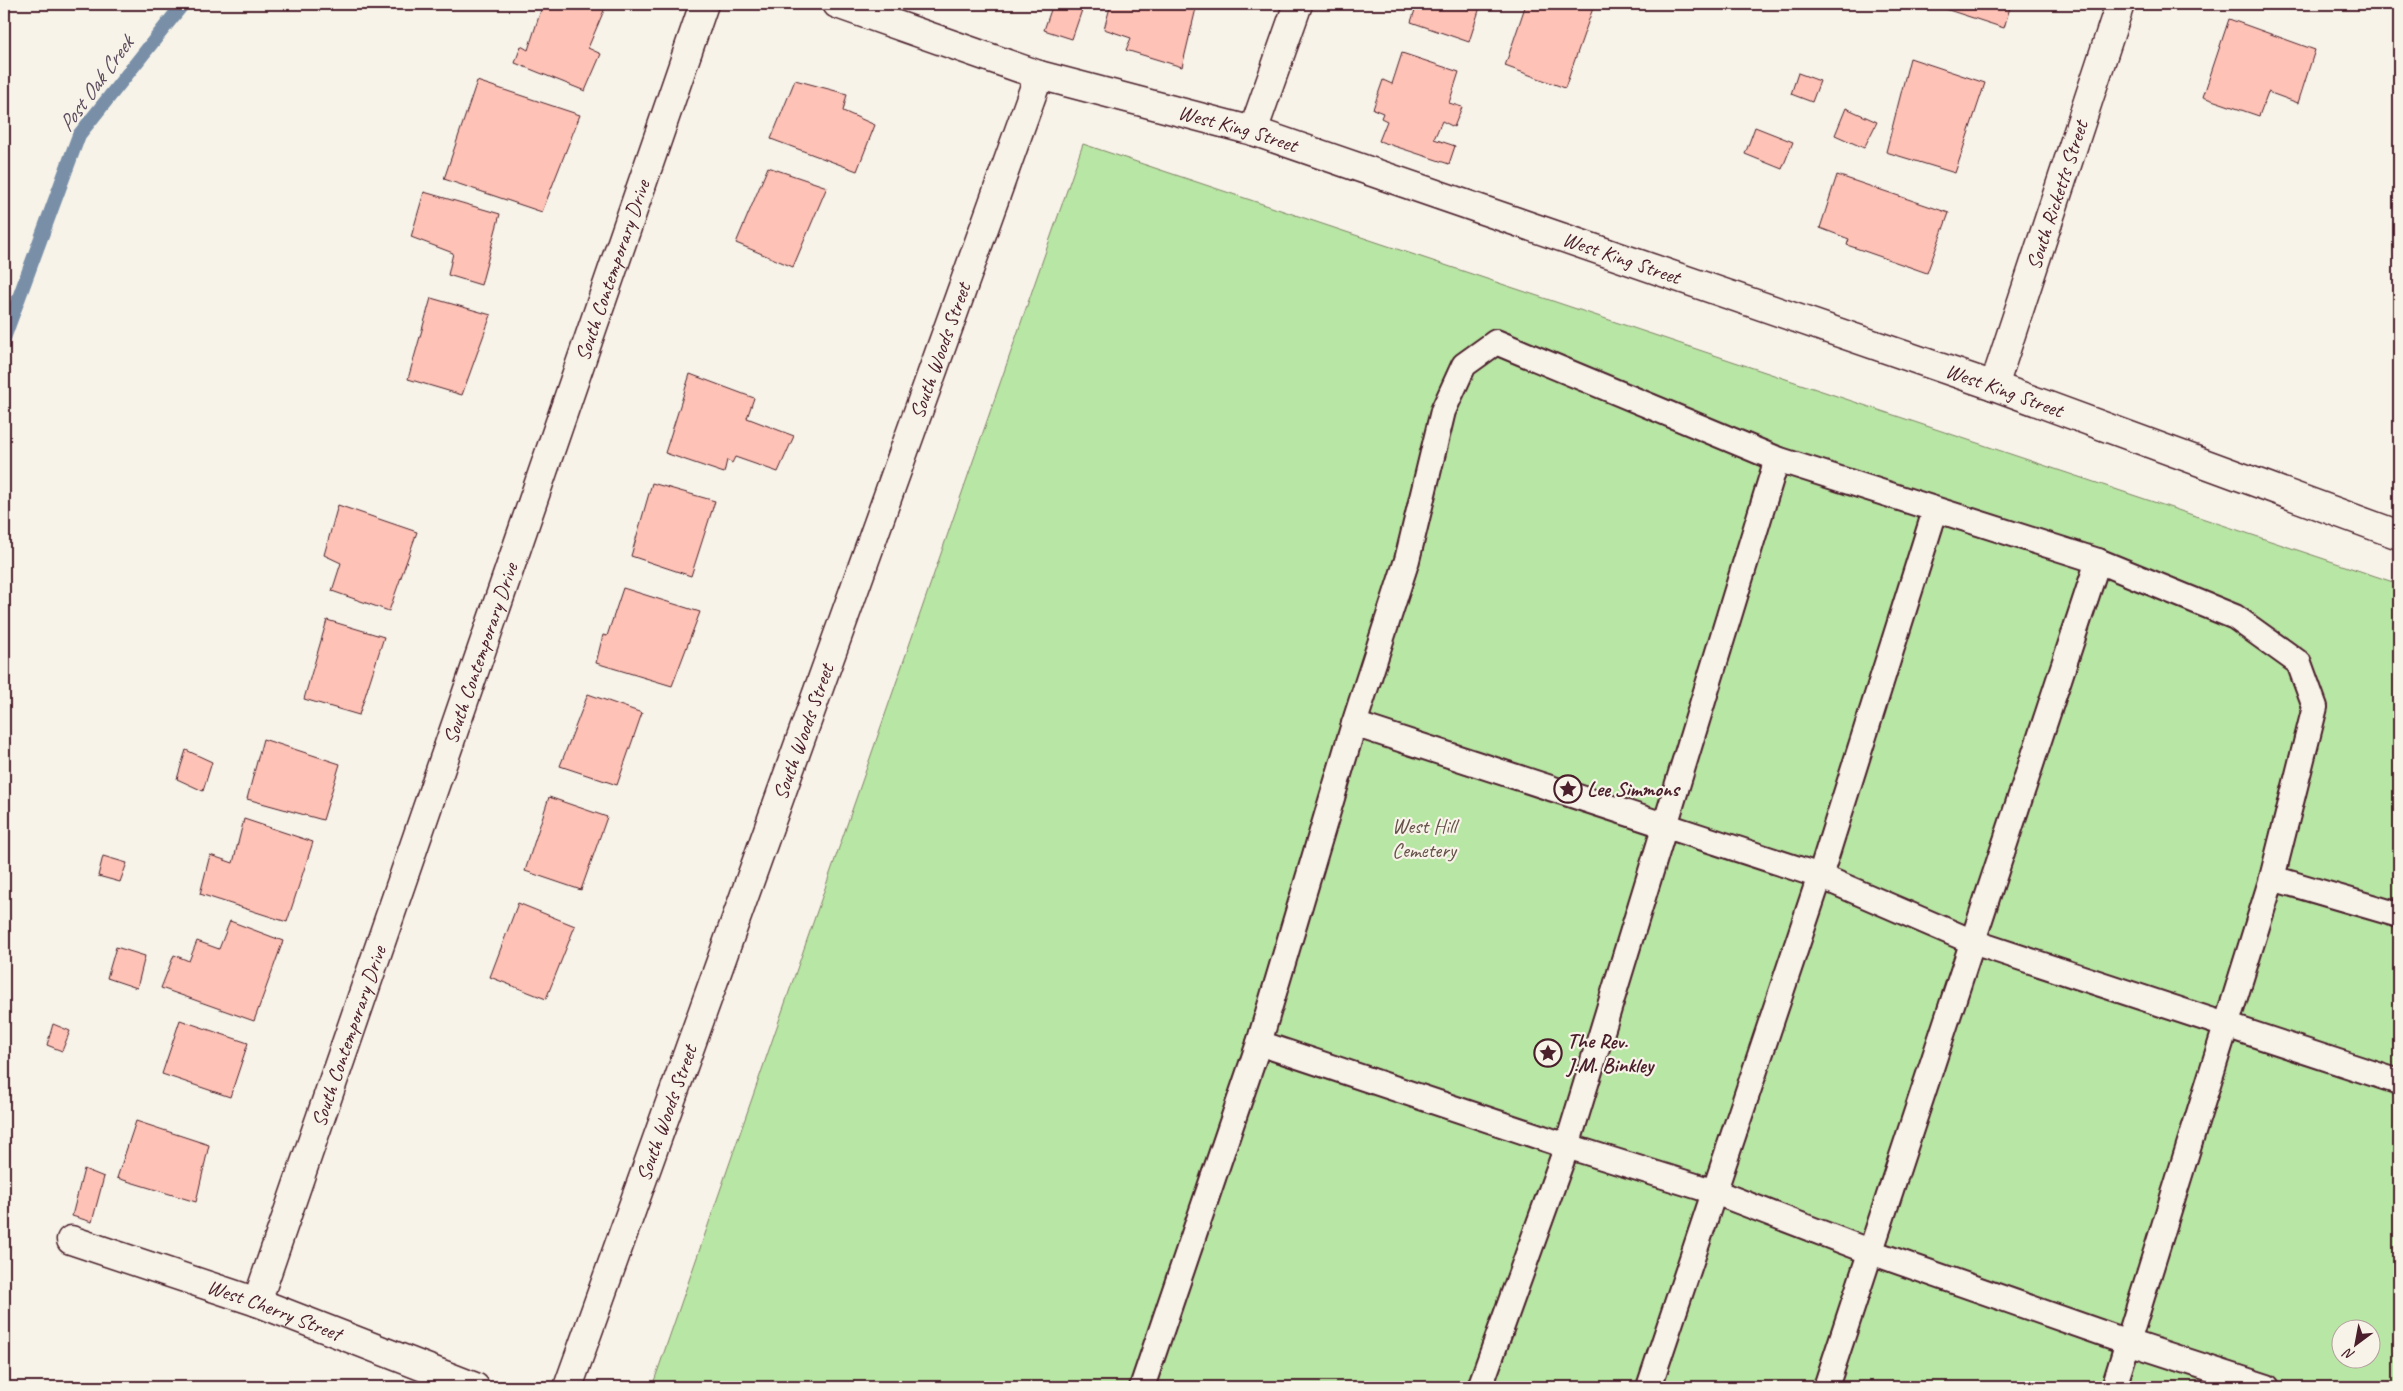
<svg xmlns="http://www.w3.org/2000/svg" width="2403" height="1391" viewBox="0 0 2403 1391" font-family="Caveat,sans-serif">
<style>
.green{fill:#b8e6a4;stroke:#818268;fill-rule:evenodd}
.lines{fill:none;stroke-linecap:round;stroke-linejoin:round}
.stream{stroke:#798fa8;stroke-width:14}
.building{fill:#fec3b6;stroke:#4a1f2b}
.service-casing{stroke:#4a1f2b;stroke-width:28}
.minor-casing{stroke:#4a1f2b;stroke-width:31}
.service{stroke:#f7f3e8;stroke-width:24}
.minor{stroke:#f7f3e8;stroke-width:28}
.labels{text-anchor:middle;dominant-baseline:central;stroke-width:4.5;stroke-linejoin:round;paint-order:stroke}
.street-label{font-size:21px;fill:#4a1f2b;stroke:#f7f3e8}
.poi-label{font-size:21px;font-weight:bold;fill:#4a1f2b;stroke:#f7f3e8;text-anchor:start}
.park-label{font-size:21px;fill:#665149;stroke:#f7f3e8}
.water-label{font-size:22px;font-style:italic;fill:#5e4e5f;stroke:#f7f3e8}
</style>
<rect width="100%" height="100%" fill="#f7f3e8"/>
<filter id="ink" filterUnits="userSpaceOnUse"><feTurbulence type="fractalNoise" baseFrequency=".02" numOctaves="2"/><feDisplacementMap in="SourceGraphic" scale="10" xChannelSelector="R" yChannelSelector="G"/><feConvolveMatrix kernelMatrix="1 2 1 2 8 2 1 2 1" color-interpolation-filters="sRGB"/></filter>
<g filter="url(#ink)">
<!-- green -->
<path class="green" d="M1083 144 2399 584V1387H652ZM2340 1328H2370V1358H2340Z"/>
<g class="lines">
<!-- stream -->
<polyline class="stream" points="4,338 79,135 183,4"/>
</g>
<!-- building -->
<g class="building">
<polygon points="543,4 590,4 605,8 588,48 601,54 585,91 515,63 521,46 528,50"/>
<polygon points="1053,4 1084,4 1072,39 1044,30"/>
<polygon points="1111,4 1197,4 1182,67 1126,50 1131,38 1104,29"/>
<polygon points="1417,4 1481,4 1469,42 1411,22"/>
<polygon points="1526,4 1578,4 1593,8 1565,88 1505,66"/>
<polygon points="1930,4 2011,4 2004,28"/>
<polygon points="2229,19 2315,50 2298,103 2268,92 2259,116 2203,97"/>
<polygon points="1402,53 1459,72 1449,103 1462,107 1454,127 1442,121 1434,139 1455,146 1449,164 1379,141 1387,121 1381,118 1383,113 1373,109 1383,80 1392,84"/>
<polygon points="1910,58 1985,83 1955,173 1886,152"/>
<polygon points="1798,73 1820,81 1812,102 1791,94"/>
<polygon points="795,80 847,94 843,111 875,125 857,171 771,139"/>
<polygon points="477,81 580,115 542,212 444,179"/>
<polygon points="1846,108 1877,122 1864,148 1835,135"/>
<polygon points="1755,127 1793,142 1782,169 1745,154"/>
<polygon points="768,167 827,187 793,267 736,243"/>
<polygon points="1837,175 1949,213 1927,273 1847,245 1849,239 1820,228"/>
<polygon points="424,192 500,214 481,285 448,275 453,253 411,237"/>
<polygon points="431,298 491,315 462,395 408,379"/>
<polygon points="690,374 754,398 747,418 794,436 778,472 735,457 732,463 727,460 724,473 665,453"/>
<polygon points="652,483 715,501 691,576 631,556"/>
<polygon points="338,505 417,532 389,611 332,591 341,563 324,555"/>
<polygon points="623,588 700,612 672,686 596,663 603,635 607,636"/>
<polygon points="327,620 384,637 359,715 304,699"/>
<polygon points="588,694 642,713 617,785 560,766"/>
<polygon points="263,739 340,764 323,820 247,799"/>
<polygon points="186,750 212,762 203,791 177,779"/>
<polygon points="549,797 607,817 581,890 525,871"/>
<polygon points="244,819 313,842 287,922 200,894 210,855 233,863"/>
<polygon points="103,856 127,863 120,882 98,876"/>
<polygon points="518,903 575,926 546,999 490,977"/>
<polygon points="230,921 283,941 254,1021 161,988 174,955 189,961 197,941 219,949"/>
<polygon points="116,947 145,956 137,988 107,978"/>
<polygon points="180,1020 248,1043 230,1097 162,1074"/>
<polygon points="53,1024 70,1031 62,1051 47,1045"/>
<polygon points="136,1121 209,1145 196,1202 117,1178"/>
<polygon points="84,1169 104,1177 92,1222 72,1216"/>
</g>
<g class="lines">
<!-- service casing -->
<g class="service-casing">
<g id="service">
<polyline points="1354,724 1820,876 1973,942 2399,1082"/>
<polyline points="2272,878 2399,915"/>
<polyline points="1259,1043 1567,1146 1715,1192 1871,1252 2128,1342 2267,1387"/>
<polyline points="1142,1387 1259,1043 1354,724 1407,560 1443,411 1464,365 1496,342 1777,459 2098,561 2235,617 2299,663 2315,707 2272,878 2114,1387"/>
<polyline points="1480,1387 1567,1146 1777,459"/>
<polyline points="1649,1387 1820,876 1935,511"/>
<polyline points="1826,1387 2098,561"/>
</g>
</g>
<!-- minor casing -->
<g class="minor-casing">
<g id="minor">
<path id="s1" d="M837 4 1039 75 1253 131 1994 386 2399 535"/>
<polyline points="1253,131 1298,4"/>
<path id="s2" d="M1994 386 2120 4"/>
<path id="s3" d="M71 1240 257 1302 475 1387"/>
<path id="s4" d="M257 1302 704 4"/>
<path id="s5" d="M568 1387 1039 75"/>
</g>
</g>
<!-- service -->
<use href="#service" class="service"/>
<!-- minor -->
<use href="#minor" class="minor"/>
</g>
</g>
<!-- icons -->
<defs>
<g id="sight-ring" transform="scale(1.4375)"><circle r="9.5" fill="#f7f3e8" stroke="#4a1f2b" stroke-width="1.5"/><path d="M0-6L1.8-2.2L6-1.7L2.9 1.2L3.7 5.4L0 3.3L-3.7 5.4L-2.9 1.2L-6-1.7L-1.8-2.2Z" fill="#4a1f2b"/></g>
</defs>
<g fill-rule="evenodd">
<use href="#sight-ring" x="1568" y="789"/>
<use href="#sight-ring" x="1548" y="1053"/>
</g>
<g class="labels">
<!-- street labels -->
<g class="street-label">
<text stroke="none"><textPath href="#s1" startOffset="420">West King Street</textPath></text>
<text stroke="none"><textPath href="#s2" startOffset="201">South Ricketts Street</textPath></text>
<text stroke="none"><textPath href="#s1" startOffset="825">West King Street</textPath></text>
<text stroke="none"><textPath href="#s4" startOffset="1091">South Contemporary Drive</textPath></text>
<text stroke="none"><textPath href="#s5" startOffset="1101">South Woods Street</textPath></text>
<text stroke="none"><textPath href="#s1" startOffset="1230">West King Street</textPath></text>
<text stroke="none"><textPath href="#s4" startOffset="686">South Contemporary Drive</textPath></text>
<text stroke="none"><textPath href="#s5" startOffset="696">South Woods Street</textPath></text>
<text stroke="none"><textPath href="#s4" startOffset="281">South Contemporary Drive</textPath></text>
<text stroke="none"><textPath href="#s5" startOffset="291">South Woods Street</textPath></text>
<text stroke="none"><textPath href="#s3" startOffset="215">West Cherry Street</textPath></text>
</g>
<!-- poi labels -->
<g class="poi-label">
<text x="1587" y="789">Lee Simmons</text>
<text x="1567" y="1041">The Rev.<tspan x="1567" dy="24">J.M. Binkley</tspan></text>
</g>
<!-- park labels -->
<g class="park-label">
<text x="1424" y="826">West Hill<tspan x="1424" dy="24">Cemetery</tspan></text>
</g>
<!-- water labels -->
<g class="water-label">
<text transform="translate(96 84) rotate(-54)">Post Oak Creek</text>
</g>
</g>
<!-- margin -->
<rect width="2403" height="1391" fill="none" stroke="#f7f3e8" stroke-width="20"/>
<rect x="10" y="10" width="2383" height="1371" fill="none" stroke="#4a1f2b" stroke-width="2" filter="url(#ink)"/>
<!-- north arrow -->
<g transform="translate(2356 1344) rotate(212)"><circle r="24" fill="#f7f3e8" stroke="#b29e9c"/>
<path d="M0-4L9 19L0 12L-9 19Z" fill="#4a1f2b"/>
<text y="-8" font-size="14" font-weight="bold" text-anchor="middle" fill="#4a1f2b">N</text>
</g>
</svg>
